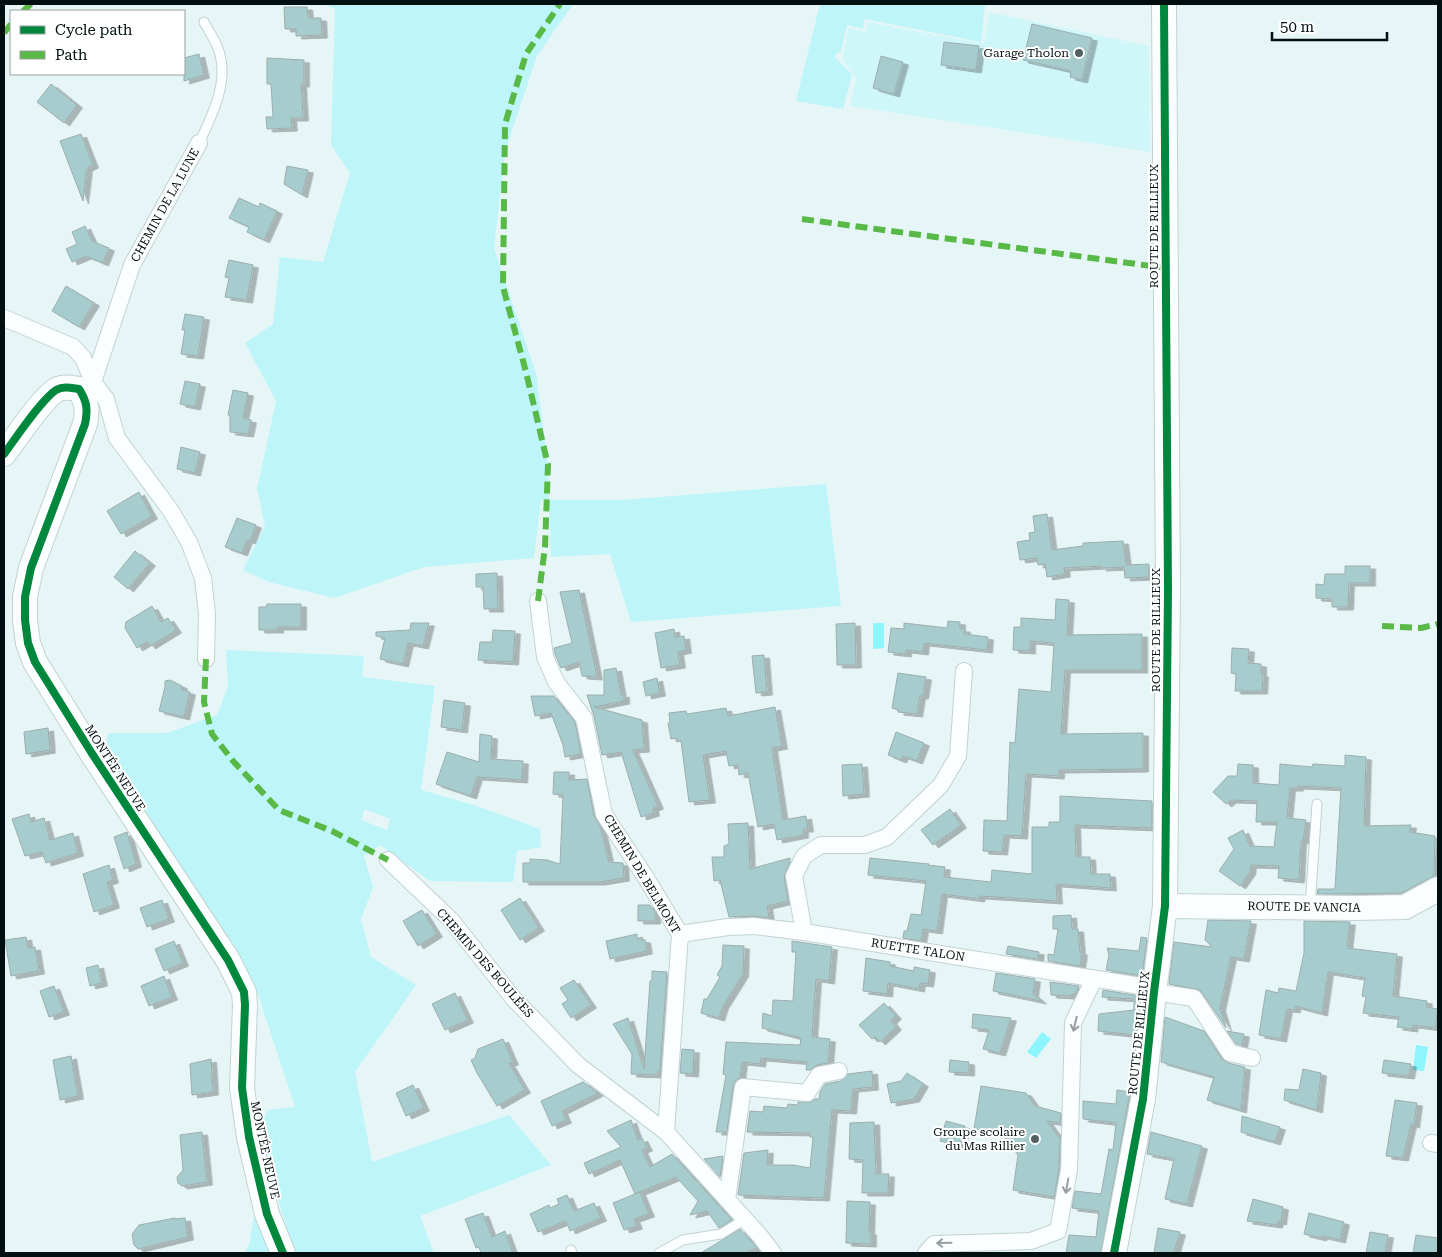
<svg xmlns="http://www.w3.org/2000/svg" width="1442" height="1257" viewBox="0 0 1442 1257" font-family="'Roboto Serif',serif">
<style>
.built{fill:#cff7fa}
.green{fill:#bdf5f9;fill-rule:evenodd}
.water{fill:#8cf5fd}
.building{fill:#a7ccce;stroke:#9dadae;filter:url(#shadow)}
.lines{fill:none;stroke-linecap:round;stroke-linejoin:round}
.lane-casing{stroke:#c2d2d3;stroke-width:11}
.street-casing{stroke:#c2d2d3;stroke-width:18}
.secondary-casing{stroke:#c2d2d3;stroke-width:26}
.lane{stroke:#fbfefe;stroke-width:9}
.street{stroke:#fbfefe;stroke-width:16}
.secondary{stroke:#fbfefe;stroke-width:24}
.quiet{stroke:#58b947;stroke-width:6;stroke-dasharray:12 6;stroke-linecap:butt}
.cycleway-casing{stroke:#fff;stroke-width:11}
.cycleway{stroke:#00873e;stroke-width:8}
.oneway{stroke:#979e9f}
.poi-dot{fill:#516061;stroke:#fff;stroke-width:2}
.labels{text-anchor:middle;dominant-baseline:central;stroke-width:4;stroke-linejoin:round;paint-order:stroke}
.poi-label{font-size:12px;fill:#010f10;stroke:#fff;text-anchor:end}
.street-label{font-size:12px;fill:#010f10;stroke:#fff}
</style>
<defs>
<filter id="shadow"><feDropShadow dx="5.5" dy="3" stdDeviation="0" flood-color="#0004"/></filter>
</defs>
<rect width="100%" height="100%" fill="#e6f6f7"/>
<!-- built -->
<polygon class="built" points="989,12 1149,46 1150,152 850,106 856,78 842,59 849,28 865,32 868,22 984,44"/>
<!-- green -->
<g class="green">
<polygon points="324,4 573,4 537,56 505,152 494,248 536,373 548,465 549,500 622,500 826,484 841,606 631,622 610,554 551,557 549,500 541,500 534,558 424,567 334,598 269,582 243,570 265,526 257,489 276,401 245,343 273,324 280,257 323,262 350,173 331,145 335,9"/>
<polygon points="820,4 978,4 985,5 981,42 865,19 863,29 847,25 841,51 834,56 852,75 843,109 796,101"/>
<path d="M226 650 364 656 362 677 435 686 421 790 474 805 540 829 541 847 517 851 513 882 430 881 380 845 364 856 373 887 361 919 371 957 416 985 355 1072 372 1162 509 1115 551 1165 420 1216 434 1253H294L257 1129 268 1110 295 1107 258 994 103 754 109 733H167L217 715 228 686ZM365 809 390 819 387 830 361 820Z"/>
<polygon points="256,1204 275,1253 244,1253 249,1245"/>
</g>
<!-- water -->
<g class="water">
<polygon points="873,623 884,623 884,648 873,649"/>
<polygon points="1042,1032 1051,1039 1036,1058 1027,1052"/>
<polygon points="1416,1045 1428,1047 1424,1071 1413,1070"/>
</g>
<!-- building -->
<g class="building">
<polygon points="284,7 307,7 308,18 321,18 322,35 296,36 296,29 285,29"/>
<polygon points="1032,24 1092,38 1082,80 1070,77 1071,71 1023,60"/>
<polygon points="944,42 979,46 976,70 941,65"/>
<polygon points="199,54 204,75 184,81 184,58"/>
<polygon points="881,56 903,62 894,94 873,88"/>
<polygon points="267,58 304,60 304,84 301,84 303,118 291,118 292,128 267,129 266,117 273,117 271,84 267,84"/>
<polygon points="51,84 77,105 64,123 37,102"/>
<polygon points="81,134 93,165 87,168 83,201 60,141"/>
<polygon points="287,166 308,170 302,195 284,184"/>
<polygon points="239,198 259,207 260,203 277,211 264,240 247,232 249,227 229,218"/>
<polygon points="85,226 92,241 109,248 103,263 86,256 72,262 66,249 77,244 72,232"/>
<polygon points="229,260 253,265 247,300 225,297 229,278 225,277"/>
<polygon points="66,286 94,303 79,327 52,311"/>
<polygon points="185,314 204,317 198,356 181,354 185,330 182,330"/>
<polygon points="185,381 200,384 195,407 180,404"/>
<polygon points="233,390 248,393 243,418 251,420 248,434 230,432 230,415 228,415"/>
<polygon points="181,447 200,452 195,473 177,469"/>
<polygon points="139,492 152,516 121,534 107,511"/>
<polygon points="1047,514 1052,550 1083,546 1083,543 1123,541 1126,565 1149,564 1149,577 1125,578 1124,567 1101,568 1101,566 1064,568 1065,574 1047,577 1045,564 1038,565 1037,558 1020,560 1017,542 1030,540 1029,533 1035,532 1033,516"/>
<polygon points="237,518 256,525 250,541 247,540 242,553 225,547"/>
<polygon points="135,551 150,563 128,589 114,577"/>
<polygon points="1345,566 1370,566 1370,583 1349,583 1348,607 1332,607 1332,599 1316,598 1316,584 1324,585 1325,574 1345,574"/>
<polygon points="497,573 498,609 484,609 483,587 476,587 476,574"/>
<polygon points="579,590 588,633 597,677 582,676 579,662 561,668 555,654 554,648 572,643 560,592"/>
<polygon points="1056,599 1069,600 1067,635 1142,634 1142,670 1065,670 1061,734 1143,733 1143,769 1059,770 1059,776 1026,774 1022,836 1004,835 1002,852 983,851 984,820 1007,821 1010,742 1015,743 1019,689 1051,692 1054,643 1030,641 1030,651 1013,650 1014,627 1021,627 1021,618 1055,620"/>
<polygon points="267,604 301,604 301,627 278,627 278,630 259,630 259,607 266,607"/>
<polygon points="152,606 161,622 168,618 176,630 150,646 147,642 137,648 125,628 126,622"/>
<polygon points="948,621 960,622 960,629 965,629 964,634 988,637 987,650 924,643 923,652 906,650 906,654 888,652 891,628 904,629 904,623 947,628"/>
<polygon points="411,623 429,623 423,646 408,643 403,664 380,659 385,638 376,636 376,632 410,630"/>
<polygon points="855,623 856,665 837,665 836,624"/>
<polygon points="674,629 675,637 684,636 686,650 678,652 680,665 661,668 655,633"/>
<polygon points="493,630 515,631 513,662 478,660 480,642 492,642"/>
<polygon points="1232,648 1249,649 1248,663 1261,664 1261,674 1263,674 1262,691 1235,691 1236,674 1231,673"/>
<polygon points="764,655 767,692 756,693 752,656"/>
<polygon points="616,668 621,695 624,694 624,701 594,707 642,720 644,749 633,750 658,806 653,808 654,813 641,817 621,752 602,755 594,716 587,695 604,695 604,670"/>
<polygon points="898,673 926,677 923,696 920,696 917,714 898,712 899,710 892,708"/>
<polygon points="657,678 660,693 646,696 643,682"/>
<polygon points="170,680 182,686 181,689 190,692 184,717 159,711 165,687 165,681"/>
<polygon points="531,696 554,696 575,722 581,754 565,757 563,745 551,713 535,716"/>
<polygon points="444,700 465,703 462,730 441,727"/>
<polygon points="775,707 782,746 772,748 783,820 806,816 808,829 803,829 803,835 777,840 774,824 758,827 748,773 739,775 738,765 729,766 726,751 703,755 710,800 689,802 681,741 678,742 677,738 671,739 668,723 670,723 669,713 686,711 687,714 726,708 728,716"/>
<polygon points="48,728 50,750 26,754 24,732"/>
<polygon points="896,732 924,743 917,761 903,756 901,760 888,755"/>
<polygon points="480,734 492,736 491,759 523,761 522,780 477,777 471,796 436,784 447,752 479,762"/>
<polygon points="1345,755 1366,757 1364,826 1411,825 1410,832 1435,836 1434,876 1401,893 1317,894 1318,889 1335,889 1341,788 1298,786 1298,788 1290,788 1287,818 1306,820 1303,841 1301,841 1299,880 1278,878 1279,866 1251,865 1250,872 1240,886 1219,871 1234,849 1228,838 1243,830 1250,846 1274,847 1277,822 1256,822 1257,801 1231,800 1226,804 1213,792 1228,776 1237,776 1238,764 1253,765 1253,783 1279,785 1280,764 1312,767 1313,764 1345,766"/>
<polygon points="862,764 864,794 843,796 842,765"/>
<polygon points="554,772 569,772 569,780 587,779 594,816 600,826 609,862 623,863 624,878 600,882 523,882 523,863 530,863 530,859 547,860 560,864 563,795 553,794"/>
<polygon points="1060,796 1152,801 1152,828 1075,825 1076,857 1090,857 1091,874 1110,874 1111,888 1056,884 1057,901 980,896 979,899 942,894 937,931 923,929 921,941 903,938 904,931 907,931 911,914 921,915 926,881 868,875 870,858 929,864 928,865 945,867 944,877 991,882 992,870 1032,874 1032,827 1049,827 1049,822 1060,822"/>
<polygon points="950,809 961,825 933,845 921,830"/>
<polygon points="29,814 31,822 44,818 50,840 73,833 78,853 46,863 42,852 25,856 12,819"/>
<polygon points="748,823 750,869 790,858 790,861 784,877 788,901 767,906 769,918 754,916 729,917 720,880 714,881 712,857 724,857 724,846 729,844 728,824"/>
<polygon points="127,832 136,864 124,869 114,837"/>
<polygon points="109,865 113,880 107,882 114,905 94,912 83,874"/>
<polygon points="520,898 539,928 520,940 501,910"/>
<polygon points="162,900 169,919 147,927 140,908"/>
<polygon points="638,905 650,905 655,912 655,921 638,921"/>
<polygon points="422,910 437,934 418,946 403,921"/>
<polygon points="1071,915 1072,929 1078,929 1080,952 1082,952 1080,966 1048,961 1048,954 1054,955 1058,929 1053,929 1053,916"/>
<polygon points="1208,920 1251,921 1244,959 1231,957 1220,1008 1226,1028 1200,990 1169,984 1174,942 1212,947 1205,940"/>
<polygon points="1304,921 1350,922 1347,948 1397,954 1393,996 1427,1001 1426,1007 1438,1009 1435,1028 1413,1025 1412,1029 1397,1027 1399,1017 1363,1013 1366,997 1362,996 1365,978 1328,972 1322,1013 1295,1006 1295,1010 1287,1009 1281,1039 1259,1035 1266,990 1278,993 1279,988 1296,991 1304,953"/>
<polygon points="637,934 637,939 645,940 647,951 610,959 606,941"/>
<polygon points="26,937 28,948 35,947 39,971 11,976 5,940"/>
<polygon points="1141,937 1147,938 1142,976 1106,970 1109,955 1107,948 1139,951"/>
<polygon points="174,941 183,963 164,971 155,949"/>
<polygon points="792,941 832,947 829,981 816,979 812,1037 830,1039 828,1063 817,1065 810,1070 806,1070 807,1062 761,1058 760,1064 742,1062 740,1078 735,1081 733,1086 727,1132 716,1132 726,1075 723,1074 726,1042 800,1045 801,1038 762,1028 763,1013 772,1016 773,1000 793,1001 796,952 792,952"/>
<polygon points="723,945 744,946 743,974 723,1006 719,1018 701,1013 704,999 707,999 720,977 717,975 722,966"/>
<polygon points="1008,946 1039,952 1038,959 1006,954"/>
<polygon points="866,958 890,962 890,966 914,971 914,967 930,970 928,984 920,983 919,989 888,983 887,994 863,991"/>
<polygon points="98,965 102,983 90,986 86,968"/>
<polygon points="652,971 667,972 660,1071 658,1071 658,1075 631,1074 632,1054 613,1024 628,1018 644,1069 650,981 652,981"/>
<polygon points="996,973 1035,979 1033,994 1041,1001 993,991"/>
<polygon points="164,976 172,997 149,1006 141,986"/>
<polygon points="574,980 591,1005 571,1018 562,1004 568,1000 560,988"/>
<polygon points="1050,982 1079,986 1076,993 1069,996 1051,995"/>
<polygon points="54,986 64,1012 49,1017 40,991"/>
<polygon points="1103,990 1140,996 1136,1035 1098,1031 1099,1014 1134,1010 1134,999 1102,997"/>
<polygon points="455,993 468,1020 445,1030 432,1004"/>
<polygon points="884,1003 896,1016 891,1021 896,1027 880,1042 875,1037 872,1039 859,1025"/>
<polygon points="973,1014 1011,1018 1000,1053 983,1049 989,1030 972,1028"/>
<polygon points="1165,1017 1204,1031 1222,1059 1228,1063 1245,1067 1241,1110 1207,1100 1214,1077 1161,1062"/>
<polygon points="1227,1031 1244,1034 1242,1045 1236,1044"/>
<polygon points="503,1039 513,1062 509,1063 525,1090 497,1106 477,1073 471,1060 475,1058 478,1049"/>
<polygon points="682,1049 694,1050 693,1074 680,1073"/>
<polygon points="71,1056 78,1096 60,1100 53,1060"/>
<polygon points="211,1059 213,1092 192,1095 190,1064"/>
<polygon points="950,1060 969,1062 969,1073 949,1072"/>
<polygon points="1384,1060 1411,1064 1409,1076 1382,1073"/>
<polygon points="1303,1069 1321,1073 1317,1110 1284,1100 1285,1089 1299,1090"/>
<polygon points="872,1071 873,1087 853,1089 851,1111 832,1110 824,1198 738,1195 744,1153 768,1150 767,1165 793,1165 810,1168 813,1137 810,1137 810,1133 747,1132 750,1111 763,1112 764,1106 787,1108 788,1104 798,1105 798,1102 811,1102 815,1099 819,1099 820,1092 825,1084 841,1081 848,1074"/>
<polygon points="907,1073 923,1084 914,1099 891,1103 887,1084 901,1081"/>
<polygon points="583,1082 598,1093 562,1111 566,1120 552,1126 541,1101"/>
<polygon points="413,1085 424,1108 406,1116 396,1093"/>
<polygon points="981,1086 1026,1093 1035,1106 1061,1113 1060,1123 1047,1121 1060,1139 1059,1169 1054,1197 1013,1190 1018,1155 1002,1134 974,1129"/>
<polygon points="1117,1090 1130,1092 1101,1253 1066,1253 1069,1235 1096,1237 1099,1211 1072,1208 1075,1191 1101,1194 1109,1149 1113,1150 1116,1123 1083,1119 1083,1101 1116,1104"/>
<polygon points="1395,1100 1417,1103 1414,1125 1411,1124 1403,1158 1386,1156"/>
<polygon points="1242,1116 1280,1127 1275,1142 1241,1132"/>
<polygon points="631,1120 638,1140 642,1138 647,1148 642,1150 650,1167 672,1154 732,1220 719,1228 707,1211 690,1215 698,1201 676,1177 635,1194 620,1160 589,1174 584,1163 621,1147 607,1131"/>
<polygon points="946,1121 965,1126 960,1146 940,1141"/>
<polygon points="874,1122 876,1174 889,1174 888,1193 862,1193 863,1160 849,1159 850,1123"/>
<polygon points="202,1132 207,1182 182,1186 178,1183 177,1177 183,1170 180,1135"/>
<polygon points="1151,1132 1202,1146 1187,1204 1165,1199 1174,1159 1147,1154"/>
<polygon points="723,1156 720,1177 704,1159"/>
<polygon points="640,1192 649,1214 634,1219 637,1226 624,1230 613,1203"/>
<polygon points="567,1195 574,1211 594,1203 601,1218 570,1231 566,1221 538,1232 530,1214 549,1205 550,1208 559,1204 557,1199"/>
<polygon points="1253,1199 1283,1207 1281,1222 1278,1221 1277,1225 1247,1221"/>
<polygon points="847,1201 870,1202 869,1232 871,1232 871,1244 846,1243"/>
<polygon points="483,1213 492,1237 505,1231 513,1253 481,1253 479,1247 476,1248 465,1219"/>
<polygon points="1309,1213 1344,1222 1340,1240 1322,1236 1321,1238 1304,1234"/>
<polygon points="175,1218 175,1219 185,1218 188,1237 138,1249 134,1245 132,1234 139,1225"/>
<polygon points="1158,1228 1180,1232 1174,1253 1154,1253"/>
<polygon points="740,1229 757,1248 745,1253 701,1253"/>
<polygon points="1370,1232 1388,1235 1385,1253 1366,1253"/>
<polygon points="1416,1235 1438,1238 1438,1253 1413,1253"/>
</g>
<g class="lines">
<!-- lane casing -->
<g class="lane-casing">
<g id="lane">
<path d="M199 143C213 114 231 78 217 46 214 38 208 30 204 22"/>
<polyline points="1310,908 1317,804"/>
<polyline points="571,1250 572,1253"/>
<polyline points="659,1253 683,1240 721,1234 745,1219"/>
</g>
</g>
<!-- street casing -->
<g class="street-casing">
<g id="street">
<polyline points="199,143 132,265 93,382 106,399 117,438 171,511 189,542 203,578 207,614 206,659"/>
<polyline points="4,318 73,347 83,358 93,382 91,385"/>
<polyline points="538,601 545,657 556,682 584,718 604,814 646,878 680,934 666,1132"/>
<polyline points="388,860 451,920 513,998 578,1065 666,1132 760,1236 773,1253"/>
<polyline points="804,932 794,876 804,856 821,845 865,845 887,837 941,785 958,756 964,671"/>
<polyline points="680,934 728,927 754,926 804,932 1147,987 1154,992 1194,998 1230,1053 1252,1058"/>
<polyline points="1431,1143 1438,1144"/>
<polyline points="727,1199 743,1087 807,1093 819,1075 839,1071"/>
<polyline points="926,1253 934,1244 1031,1241 1058,1231 1069,1170 1073,1023 1094,979"/>
</g>
</g>
<!-- secondary casing -->
<g class="secondary-casing">
<g id="secondary">
<path d="M4 454C16 438 41 400 56 390 64 386 71 388 79 389 87 401 88 410 85 424L31 568 25 597V620L28 643 35 662 91 752 228 960 244 992 245 1005 242 1088 249 1137 267 1214 283 1253"/>
<polyline points="1165,906 1353,908 1405,907 1438,889"/>
<polyline points="1114,1253 1143,1099 1154,992 1165,906 1168,590 1164,4"/>
</g>
</g>
<!-- lane -->
<use href="#lane" class="lane"/>
<!-- street -->
<use href="#street" class="street"/>
<!-- secondary -->
<use href="#secondary" class="secondary"/>
<!-- quiet -->
<g class="quiet">
<polyline points="23,11 31,4"/>
<polyline points="4,33 11,24"/>
<polyline points="802,219 1166,268"/>
<polyline points="538,601 545,547 548,465 526,372 503,287 505,124 526,54 560,4"/>
<polyline points="1382,626 1421,628 1438,624"/>
<polyline points="206,659 204,702 212,734 233,761 279,810 332,831 388,860"/>
</g>
<!-- cycleway casing -->
<g class="cycleway-casing">
<g id="cycleway">
<path d="M4 454C16 438 41 400 56 390 64 386 71 388 79 389 87 401 88 410 85 424L31 568 25 597V620L28 643 35 662 91 752 228 960 244 992 245 1005 242 1088 249 1137 267 1214 283 1253"/>
<polyline points="1114,1253 1143,1099 1154,992 1165,906 1168,590 1164,4"/>
</g>
</g>
<!-- cycleway -->
<use href="#cycleway" class="cycleway"/>
</g>
<!-- one-way arrows -->
<defs><path id="oneway-shaft" d="M-6 0H5M1.5-3L5.5 0L1.5 3" fill="none" stroke-width="1.6" stroke-linecap="round" stroke-linejoin="round" transform="scale(1.25)"/></defs>
<g class="oneway">
<use href="#oneway-shaft" transform="translate(1075 1024) rotate(103)"/>
<use href="#oneway-shaft" transform="translate(1067 1186) rotate(100)"/>
<use href="#oneway-shaft" transform="translate(944 1243) rotate(179)"/>
</g>
<!-- markers -->
<g class="poi-dot">
<circle cx="1079" cy="53" r="5"/>
<circle cx="1035" cy="1139" r="5"/>
</g>
<g class="labels">
<!-- poi labels -->
<g class="poi-label">
<text x="1069" y="53">Garage Tholon</text>
<text x="1025" y="1132">Groupe scolaire<tspan x="1025" dy="14">du Mas Rillier</tspan></text>
</g>
<!-- street labels -->
<g class="street-label">
<text transform="translate(165 205) rotate(-61)">CHEMIN DE LA LUNE</text>
<text transform="translate(1154 226) rotate(-90)">ROUTE DE RILLIEUX</text>
<text transform="translate(1156 630) rotate(-90)">ROUTE DE RILLIEUX</text>
<text transform="translate(115 768) rotate(57)">MONTÉE NEUVE</text>
<text transform="translate(642 874) rotate(59)">CHEMIN DE BELMONT</text>
<text transform="translate(1304 907) rotate(1)">ROUTE DE VANCIA</text>
<text transform="translate(918 950) rotate(9)">RUETTE TALON</text>
<text transform="translate(485 963) rotate(49)">CHEMIN DES BOULÉES</text>
<text transform="translate(1139 1033) rotate(-84)">ROUTE DE RILLIEUX</text>
<text transform="translate(265 1150) rotate(78)">MONTÉE NEUVE</text>
</g>
</g>
<!-- border -->
<rect width="1442" height="1257" fill="none" stroke="#010f10" stroke-width="10"/>
<!-- legend -->
<rect x="10" y="10" width="175" height="65" fill="#ffffff" stroke="#999f9f"/>
<rect x="20" y="26" width="25" height="8" fill="#00873e" stroke="#999f9f"/>
<text x="55" y="35" font-size="15" fill="#010f10">Cycle path</text>
<rect x="20" y="51" width="25" height="8" fill="#58b947" stroke="#999f9f"/>
<text x="55" y="60" font-size="15" fill="#010f10">Path</text>
<!-- scale -->
<path d="M1272 32v8h115v-8" fill="none" stroke="#010f10" stroke-width="2.5"/>
<text x="1280" y="32" font-size="15" fill="#010f10" stroke="#ffffff" stroke-width="4" paint-order="stroke">50 m</text>
</svg>
